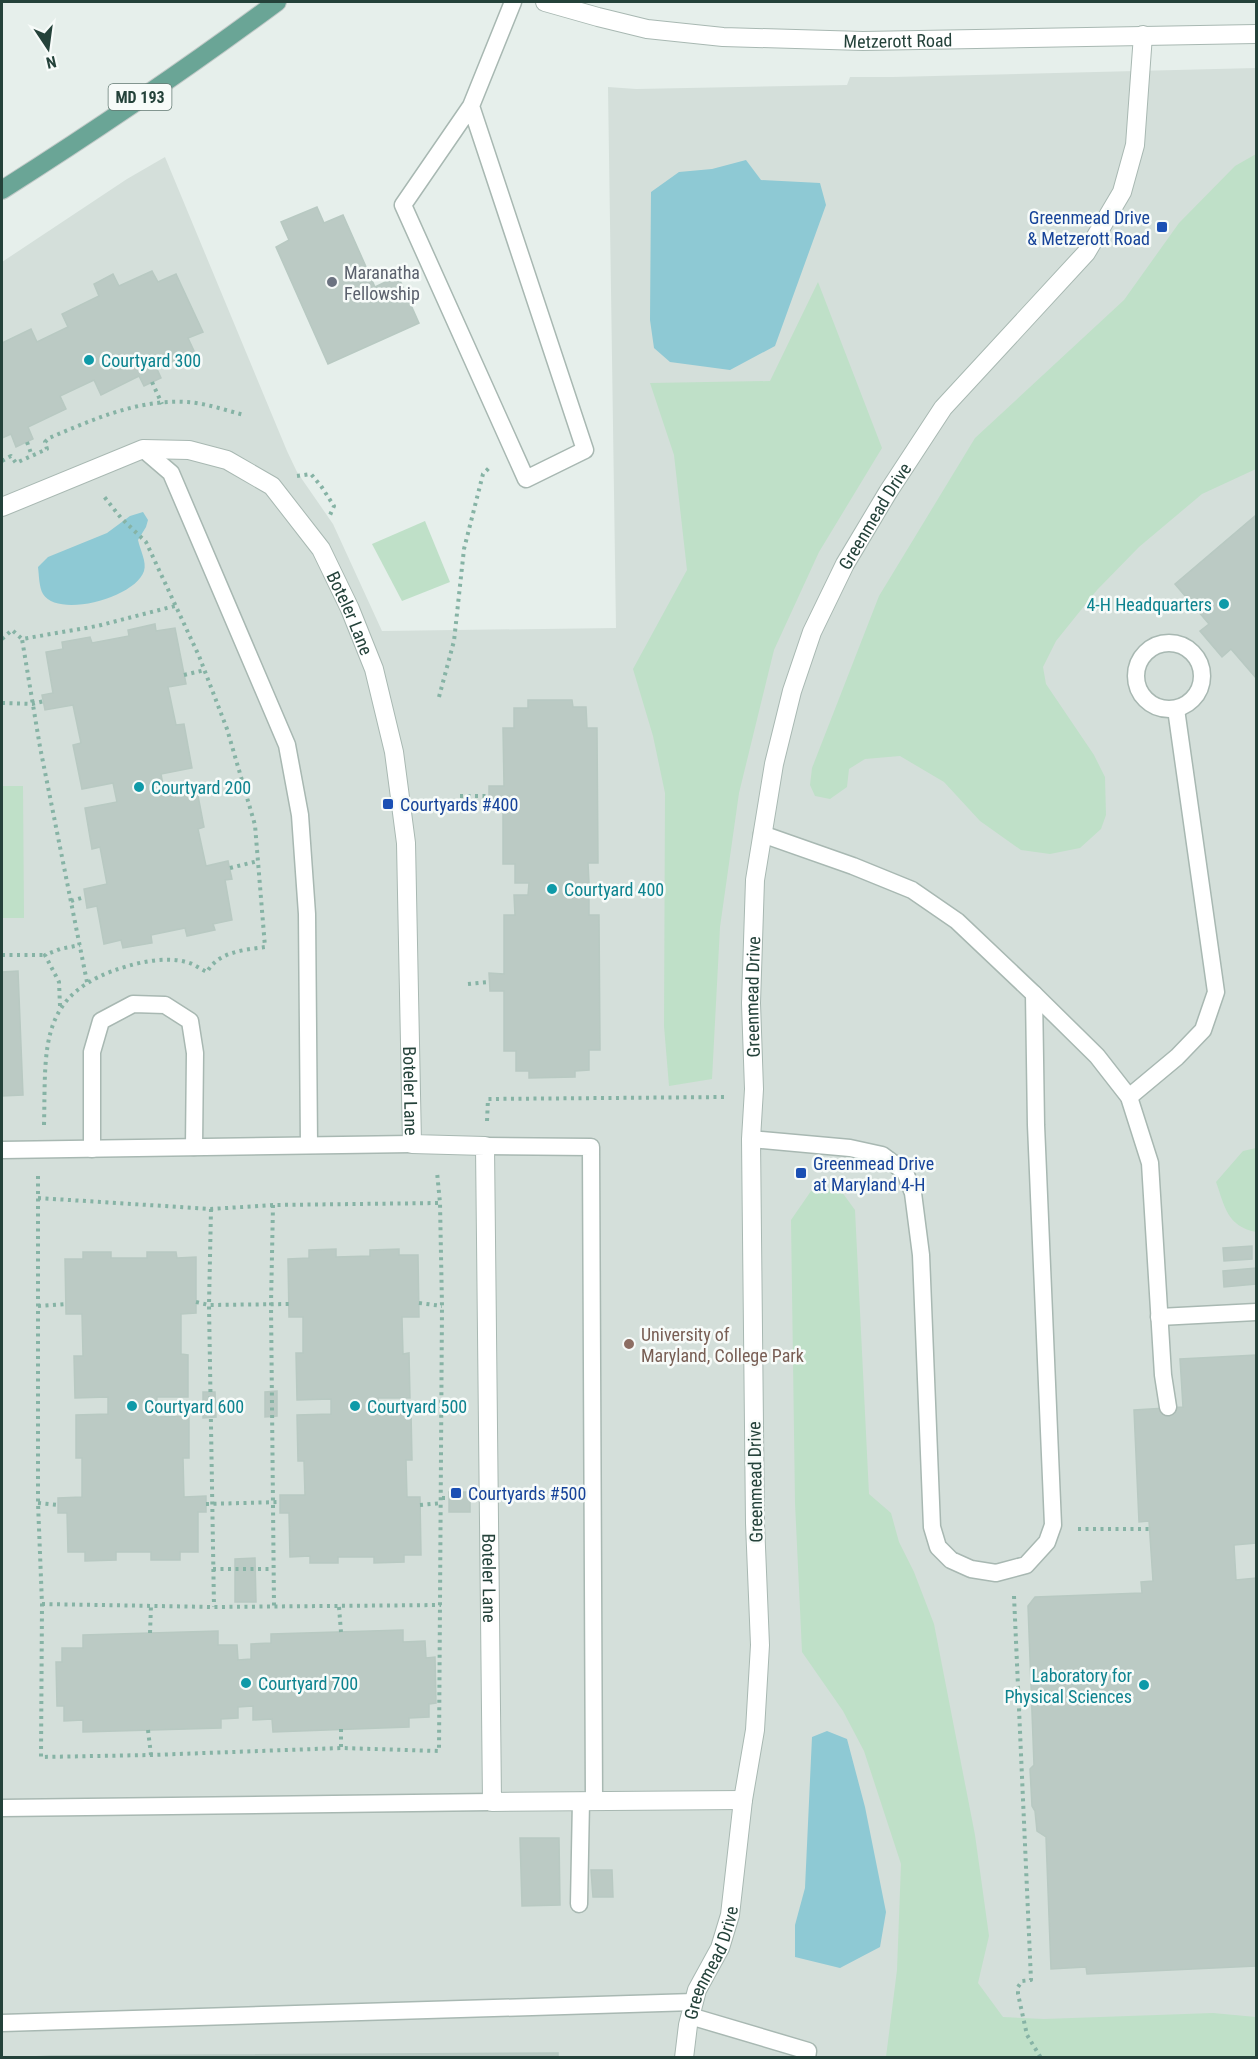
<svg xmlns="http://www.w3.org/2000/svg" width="1258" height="2059" viewBox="0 0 1258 2059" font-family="'Roboto Condensed',sans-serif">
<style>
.built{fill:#d4dfda}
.green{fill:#bfe0c8}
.water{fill:#8ec9d4}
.building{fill:#bbcac4;stroke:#b8c9c2;stroke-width:1.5}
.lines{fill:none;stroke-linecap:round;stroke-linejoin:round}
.service-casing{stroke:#a8b8b2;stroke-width:19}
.minor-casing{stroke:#a8b8b2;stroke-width:20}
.tertiary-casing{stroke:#a8b8b2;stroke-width:20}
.primary-casing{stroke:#c2cac8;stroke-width:20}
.path{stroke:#86b3a5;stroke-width:4;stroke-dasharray:3 4.5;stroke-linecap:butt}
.service{stroke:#fff;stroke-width:16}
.minor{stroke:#fff;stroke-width:18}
.tertiary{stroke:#fff;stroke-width:18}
.primary{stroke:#6aa596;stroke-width:18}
.transit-dot{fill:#1a4fb4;stroke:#f7fbf9;stroke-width:2}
.worship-dot{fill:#6b7280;stroke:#f7fbf9;stroke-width:2}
.culture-dot{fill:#0f9aa8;stroke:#f7fbf9;stroke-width:2}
.education-dot{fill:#8d6e63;stroke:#f7fbf9;stroke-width:2}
.labels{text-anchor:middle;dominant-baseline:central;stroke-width:5;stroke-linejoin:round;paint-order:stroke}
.shield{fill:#f7fbf9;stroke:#637a73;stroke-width:1.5}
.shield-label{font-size:16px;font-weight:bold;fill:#24423a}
.street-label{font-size:18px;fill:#24423a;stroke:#f7fbf9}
.transit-label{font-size:18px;fill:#164399;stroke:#f7fbf9;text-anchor:start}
.worship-label{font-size:18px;fill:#5b616d;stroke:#f7fbf9;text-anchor:start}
.culture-label{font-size:18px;fill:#0d838f;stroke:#f7fbf9;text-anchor:start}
.education-label{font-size:18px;fill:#785e54;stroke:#f7fbf9;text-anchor:start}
</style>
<rect width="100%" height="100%" fill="#e6efeb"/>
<!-- built -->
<polygon class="built" points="1256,68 1256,2057 2,2058 2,262 127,179 165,157 287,451 297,472 333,524 382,631 616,628 608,87 636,89 847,85 850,77 893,77"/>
<!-- green -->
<g class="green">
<polygon points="1256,154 1256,469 1202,494 1139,547 1097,590 1056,641 1043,667 1046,684 1094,755 1105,777 1106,815 1101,829 1080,848 1050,854 1021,850 980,821 944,782 900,756 865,759 849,769 847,787 830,799 815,796 810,785 812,768 879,596 975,438 1124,300 1179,223 1235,166"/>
<polygon points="818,282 882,448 819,552 774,650 739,793 720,927 712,1079 669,1086 664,1026 665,793 653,736 633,669 687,570 674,455 650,383 770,381"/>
<polygon points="425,521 450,582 402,601 372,544"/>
<polygon points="2,786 23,786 24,918 2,918"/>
<path d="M1256 1148V1232C1227 1226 1225 1207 1216 1182L1243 1151Z"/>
<polygon points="839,1188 855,1210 869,1494 891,1513 899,1542 914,1572 934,1624 975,1835 989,1936 978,1983 1003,2017 1044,2019 1213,2013 1256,2017 1256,2057 886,2057 897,1970 901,1864 864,1751 843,1711 802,1652 795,1503 791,1220 811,1191"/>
</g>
<!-- water -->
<g class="water">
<polygon points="746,160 761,180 820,183 826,205 775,346 730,370 670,362 654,348 650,320 651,192 679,172 712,169"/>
<path d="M143 512 148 520 146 527 138 540C140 550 147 562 144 571 136 597 59 619 43 594 39 587 39 575 38 567L48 557 107 533 130 516Z"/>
<polygon points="827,1731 847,1739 865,1807 886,1912 880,1947 840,1968 795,1957 795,1925 805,1888 812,1737"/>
</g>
<!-- building -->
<g class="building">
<polygon points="317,207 324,223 343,215 375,287 398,276 419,323 328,364 276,247 289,240 281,222"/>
<polygon points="152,271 158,282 176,274 203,332 188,338 194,351 157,369 161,378 144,386 139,376 101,395 94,380 60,396 66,409 28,427 33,439 16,447 11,434 2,438 2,343 31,329 37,342 68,327 62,314 99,296 94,284 113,274 119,286"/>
<polygon points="1256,515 1256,678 1231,649 1222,657 1200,631 1209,624 1175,584"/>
<polygon points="155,624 156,631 175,628 186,684 168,687 176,725 184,724 192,768 161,774 164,791 196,785 204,827 198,829 206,866 228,861 232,879 225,880 232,920 213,924 215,930 187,936 185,928 151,935 152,943 123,948 121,940 104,944 97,906 87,908 84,889 107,884 100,847 92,849 85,808 117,802 113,783 82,789 73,745 81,743 73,705 45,710 42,695 53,693 46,652 63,649 62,642 90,637 92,643 129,636 128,630"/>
<polygon points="528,700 572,700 573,707 586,707 587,728 597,728 598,863 588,863 589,883 575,882 575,895 589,895 589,915 599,915 600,1050 589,1050 589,1070 575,1071 575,1077 529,1078 529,1071 516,1071 516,1051 504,1051 504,991 490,991 489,973 504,974 504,915 515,915 514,895 528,895 529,883 515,883 515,864 503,864 503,804 489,804 489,786 504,786 503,728 514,728 514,708 528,708"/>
<polygon points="18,971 23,1095 2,1096 2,972"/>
<polygon points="1252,1246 1252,1259 1224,1261 1223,1248"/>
<polygon points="336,1249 336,1257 370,1256 370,1250 399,1249 399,1255 418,1255 419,1317 402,1317 403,1354 409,1353 410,1398 378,1398 379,1413 411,1412 412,1460 406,1460 407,1497 420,1497 421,1555 404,1555 404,1562 374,1563 374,1557 338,1557 338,1563 310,1563 310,1556 290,1557 289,1513 280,1513 280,1495 305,1495 304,1461 298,1461 297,1415 331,1414 331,1399 297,1400 296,1353 303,1353 303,1317 289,1317 288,1259 309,1258 309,1250"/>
<polygon points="83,1252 111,1252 111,1258 147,1258 147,1252 176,1252 177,1258 196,1257 196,1313 181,1314 181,1354 188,1355 188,1397 157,1397 156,1417 189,1416 189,1458 183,1458 184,1497 206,1496 206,1512 198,1512 198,1552 180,1552 180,1560 151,1560 151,1552 116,1552 116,1560 85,1561 85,1552 68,1552 67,1513 58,1513 58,1498 82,1497 82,1458 76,1458 76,1415 108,1414 108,1397 75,1398 74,1356 83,1356 82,1314 66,1314 65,1259 83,1259"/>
<polygon points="1256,1268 1256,1284 1224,1287 1223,1271"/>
<polygon points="1256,1355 1256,1543 1234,1545 1236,1580 1256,1578 1256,1966 1087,1974 1086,1967 1051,1969 1046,1837 1037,1831 1035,1811 1032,1806 1030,1769 1034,1765 1028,1606 1035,1597 1142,1593 1141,1582 1153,1581 1149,1521 1139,1522 1134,1410 1183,1407 1180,1359"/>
<polygon points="277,1391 277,1416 265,1417 265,1392"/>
<polygon points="203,1392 215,1392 216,1417 203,1418"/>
<rect x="449" y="1492" width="21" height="20"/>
<polygon points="255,1558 256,1602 235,1602 235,1559"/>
<polygon points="403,1630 403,1642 425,1641 426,1658 435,1657 436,1703 429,1704 429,1717 409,1718 409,1727 273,1732 272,1719 253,1720 253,1706 238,1707 238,1718 221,1719 221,1728 83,1732 83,1720 64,1721 64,1706 57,1706 56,1662 62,1662 62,1648 83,1648 83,1635 218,1631 218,1645 237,1645 238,1660 251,1659 251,1644 271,1643 271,1634"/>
<polygon points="520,1838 559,1838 560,1905 522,1906"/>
<polygon points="591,1870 612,1870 613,1897 593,1897"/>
<polygon points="558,2053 558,2058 12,2058 50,2056"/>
</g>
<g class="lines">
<!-- service casing -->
<g class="service-casing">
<g id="service">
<polyline points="471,106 585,450 526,479 403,205 471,106 513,2"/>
<polyline points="143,449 171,473 287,745 300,815 307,914 309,1145"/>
<circle cx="1169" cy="676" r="33"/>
<polyline points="1034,994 1097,1056 1129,1097 1150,1163 1163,1375 1168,1407"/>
<polyline points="1129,1097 1177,1057 1203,1030 1216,992 1176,709"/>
<polyline points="751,1139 850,1148 882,1155 905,1172 913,1193 921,1255 932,1527 938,1547 951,1560 971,1569 996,1573 1026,1565 1047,1542 1053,1525 1036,1125 1034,994 957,921 912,890 853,866 762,834"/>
<polyline points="485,1146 591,1147 594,1801"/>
<polyline points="92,1149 92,1052 101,1021 133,1004 165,1005 190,1021 195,1053 194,1147"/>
<polyline points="2,1150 412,1144"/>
<polyline points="1159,1317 1256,1312"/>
<polyline points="2,1808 492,1802"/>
<polyline points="579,1904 581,1801"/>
<polyline points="690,2016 808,2051 807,2058"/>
<polyline points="2,2023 694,2002"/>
</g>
</g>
<!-- minor casing -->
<g class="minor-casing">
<g id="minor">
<path id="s1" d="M2 507 143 449 189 450 227 460 272 486 321 549 350 609 374 669 394 752 406 843 412 1144 485 1146 492 1802 743 1800"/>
<path id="s2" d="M684 2058 688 2025 697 1990 720 1948 730 1915 743 1800 755 1730 760 1645 755 1523 751 1139 754 1089 751 1003 755 880 774 764 792 691 812 632 845 564 888 492 943 408 1086 253 1122 192 1135 145 1143 35"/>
</g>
</g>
<!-- tertiary casing -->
<g class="tertiary-casing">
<g id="tertiary">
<path id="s3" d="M545 2 598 17 647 29 723 37 863 41 1256 34"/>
</g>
</g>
<!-- primary casing -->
<g class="primary-casing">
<path id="primary" d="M2 190C95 131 188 68 277 2"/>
</g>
<!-- path -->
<g class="path">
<polyline points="152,382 162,404"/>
<polyline points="27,442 32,456"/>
<path d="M2 461 11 456 16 463 47 449 45 442 49 438C92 420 138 399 186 402 205 403 225 410 244 415"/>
<polyline points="297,476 311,474 321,486 334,506 330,515"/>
<polyline points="2,639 12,630 22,639"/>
<polyline points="184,675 205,670"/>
<polyline points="439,697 454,641 464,549 483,474 491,466"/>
<polyline points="2,703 32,704 44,701"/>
<polyline points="460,796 489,796"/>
<polyline points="230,868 258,861"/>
<polyline points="71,901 85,897"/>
<polyline points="2,955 45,955"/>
<polyline points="87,982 40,747 22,639 97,626 175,606"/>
<polyline points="468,984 489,982"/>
<polyline points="60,1006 59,982 45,955 60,949 80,945"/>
<polyline points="487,1121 488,1099 728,1097"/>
<path d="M44 1125C46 1046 37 992 128 966 145 961 168 957 186 962 193 963 200 969 207 972 218 952 243 950 265 947L255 825 227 729 199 656 146 542 121 518 102 494"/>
<polyline points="38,1176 38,1503 42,1604 41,1757 151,1755 341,1748 439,1751 442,1306 440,1203 437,1172"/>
<polyline points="38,1198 211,1209 273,1205 440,1203"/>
<polyline points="273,1205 271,1304 274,1606"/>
<polyline points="211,1209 209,1305 214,1607"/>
<polyline points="196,1302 209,1305 289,1304"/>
<polyline points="419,1303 442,1306"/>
<polyline points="38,1306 66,1304"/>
<polyline points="442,1498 449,1498"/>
<polyline points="38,1503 58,1505"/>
<polyline points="206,1504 280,1502"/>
<polyline points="420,1505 442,1503"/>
<polyline points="1078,1529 1150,1529"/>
<polyline points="213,1569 273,1569"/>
<polyline points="1014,1596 1031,1980 1022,1981 1018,1987 1018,1994 1027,2035 1041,2058"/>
<polyline points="42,1604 214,1607 441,1605"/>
<polyline points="339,1607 341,1632"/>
<polyline points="150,1633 151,1606"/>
<polyline points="341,1729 341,1748"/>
<polyline points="148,1730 151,1755"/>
</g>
<!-- service -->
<use href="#service" class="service"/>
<!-- minor -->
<use href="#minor" class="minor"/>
<!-- tertiary -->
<use href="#tertiary" class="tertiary"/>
<!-- primary -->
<use href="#primary" class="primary"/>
</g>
<!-- markers -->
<g class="transit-dot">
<rect x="1156" y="221" width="12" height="12" rx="3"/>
<rect x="382" y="798" width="12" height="12" rx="3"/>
<rect x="795" y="1167" width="12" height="12" rx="3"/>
<rect x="450" y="1487" width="12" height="12" rx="3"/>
</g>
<circle class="worship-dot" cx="332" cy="282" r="6"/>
<g class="culture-dot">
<circle cx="89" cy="360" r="6"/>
<circle cx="1224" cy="604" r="6"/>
<circle cx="139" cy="787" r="6"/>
<circle cx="552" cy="889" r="6"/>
<circle cx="132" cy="1406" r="6"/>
<circle cx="355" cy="1406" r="6"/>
<circle cx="246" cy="1683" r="6"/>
<circle cx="1144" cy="1685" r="6"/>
</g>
<circle class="education-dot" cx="629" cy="1344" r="6"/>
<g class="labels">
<!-- shield labels -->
<rect class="shield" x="108.5" y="84" width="63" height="26" rx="4.5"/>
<g class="shield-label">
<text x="140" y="97">MD 193</text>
</g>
<!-- street labels -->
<g class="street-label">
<text stroke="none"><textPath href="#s3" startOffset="357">Metzerott Road</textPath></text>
<text stroke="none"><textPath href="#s2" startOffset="1576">Greenmead Drive</textPath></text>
<text stroke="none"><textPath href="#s1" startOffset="440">Boteler Lane</textPath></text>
<text stroke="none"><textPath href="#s2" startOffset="1072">Greenmead Drive</textPath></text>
<text stroke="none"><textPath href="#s1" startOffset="926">Boteler Lane</textPath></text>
<text transform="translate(755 1482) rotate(-91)">Greenmead Drive</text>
<text stroke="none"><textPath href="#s1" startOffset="1484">Boteler Lane</textPath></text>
<text stroke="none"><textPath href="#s2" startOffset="100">Greenmead Drive</textPath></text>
</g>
<!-- transit labels -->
<g class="transit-label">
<text x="1150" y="217" text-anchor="end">Greenmead Drive<tspan x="1150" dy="21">&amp; Metzerott Road</tspan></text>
<text x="400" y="804">Courtyards #400</text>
<text x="813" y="1163">Greenmead Drive<tspan x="813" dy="21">at Maryland 4-H</tspan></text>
<text x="468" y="1493">Courtyards #500</text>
</g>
<!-- worship labels -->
<g class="worship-label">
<text x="344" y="272">Maranatha<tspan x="344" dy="21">Fellowship</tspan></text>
</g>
<!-- culture labels -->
<g class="culture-label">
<text x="101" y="360">Courtyard 300</text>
<text x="1212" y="604" text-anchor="end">4-H Headquarters</text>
<text x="151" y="787">Courtyard 200</text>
<text x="564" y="889">Courtyard 400</text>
<text x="144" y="1406">Courtyard 600</text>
<text x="367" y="1406">Courtyard 500</text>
<text x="1132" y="1675" text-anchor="end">Laboratory for<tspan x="1132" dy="21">Physical Sciences</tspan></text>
<text x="258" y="1683">Courtyard 700</text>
</g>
<!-- education labels -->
<g class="education-label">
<text x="641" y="1334">University of<tspan x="641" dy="21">Maryland, College Park</tspan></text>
</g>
</g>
<!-- border -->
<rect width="1258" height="2059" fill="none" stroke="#24423a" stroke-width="6"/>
<!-- north arrow -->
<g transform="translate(48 48) rotate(167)" stroke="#f7fbf9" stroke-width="4.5" paint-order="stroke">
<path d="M0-4.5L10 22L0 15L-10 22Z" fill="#24423a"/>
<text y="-9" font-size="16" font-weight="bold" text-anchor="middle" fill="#24423a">N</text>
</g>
</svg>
